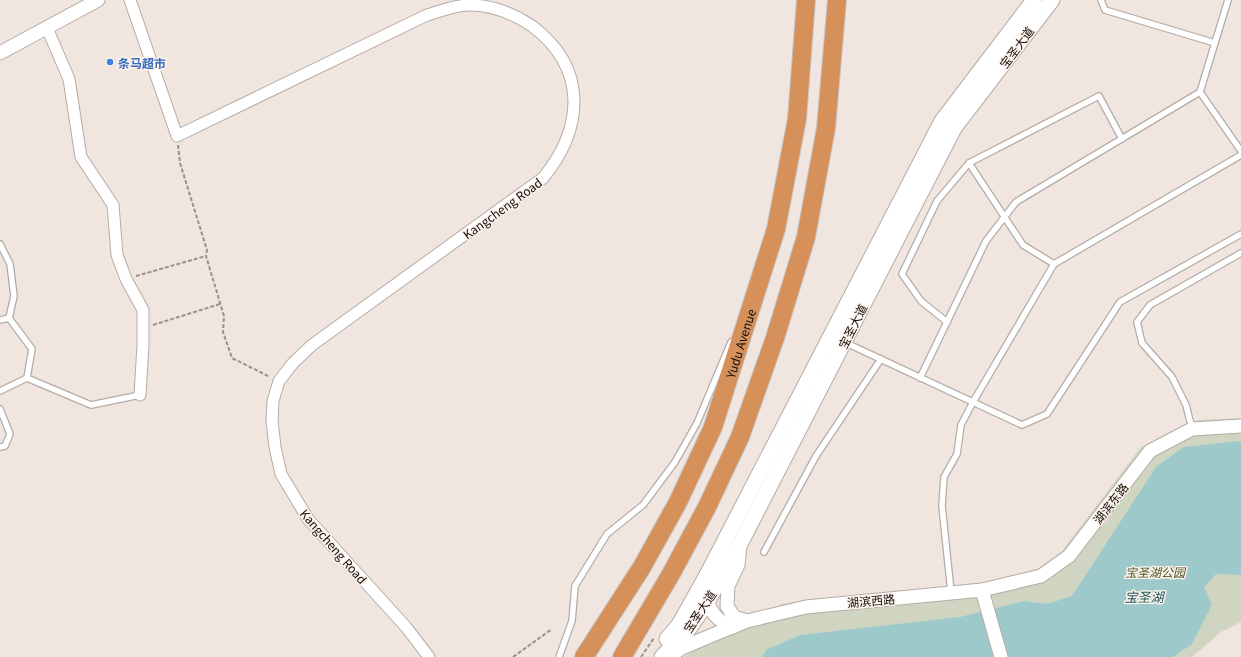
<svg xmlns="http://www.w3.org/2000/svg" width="1241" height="657" viewBox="0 0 1241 657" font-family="Georgia,'Noto Sans SC',serif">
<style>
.green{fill:#cfd5c0}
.water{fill:#9ec9cb}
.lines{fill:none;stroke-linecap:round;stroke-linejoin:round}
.service-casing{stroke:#b5aca6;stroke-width:8}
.minor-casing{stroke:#b5aca6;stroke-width:13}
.tertiary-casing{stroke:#b5aca6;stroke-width:15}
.secondary-casing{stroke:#b5aca6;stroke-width:17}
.trunk-casing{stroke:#c6c5c5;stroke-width:20}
.path{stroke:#98918c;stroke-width:2;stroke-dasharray:4 2;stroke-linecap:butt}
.service{stroke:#fff;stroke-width:5.5}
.minor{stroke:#fff;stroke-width:11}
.tertiary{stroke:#fff;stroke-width:13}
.secondary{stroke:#fff;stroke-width:15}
.trunk{stroke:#d6905a;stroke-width:18}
.shop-dot{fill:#3f7fe0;stroke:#fdf3ec;stroke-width:1.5}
.labels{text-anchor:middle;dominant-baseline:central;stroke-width:3;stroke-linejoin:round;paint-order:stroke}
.street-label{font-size:12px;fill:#110e0c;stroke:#fdf3ec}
.shop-label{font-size:12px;font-weight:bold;fill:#366cbe;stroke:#fdf3ec;text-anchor:start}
.park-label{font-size:12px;font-style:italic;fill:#495421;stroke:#fdf3ec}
.water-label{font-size:13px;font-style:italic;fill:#1d585c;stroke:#fdf3ec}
</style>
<rect width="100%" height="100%" fill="#f0e6df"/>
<!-- green -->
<path class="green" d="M1241 418V622L1221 632 1192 657H684C712 638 748 626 780 615V604L982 583 1037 569 1062 551 1141 447 1198 420Z"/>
<!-- water -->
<polygon class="water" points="1238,441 1241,442 1241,575 1216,574 1204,587 1212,605 1192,644 1173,657 762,657 766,650 800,635 960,617 1024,601 1047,604 1072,596 1156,467 1184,447"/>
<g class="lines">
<!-- service casing -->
<g class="service-casing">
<g id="service">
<polyline points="1101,0 1105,10 1215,43"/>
<polyline points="1200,92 1241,151"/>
<polyline points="969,163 1023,245 1054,264"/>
<polyline points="0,244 10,264 14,296 9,318"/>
<polyline points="0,320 9,318 32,349 27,378"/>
<polyline points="947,322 921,301 902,274 937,201 969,163 1099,96 1122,139"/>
<polyline points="844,342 1022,425 1047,414 1120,302 1241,234"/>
<polyline points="920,378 986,241 1016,202 1200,92 1228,0"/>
<polyline points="0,391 27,378 91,405 140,395"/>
<polyline points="0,409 10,434 5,446 0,447"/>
<polyline points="1192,429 1186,405 1172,377 1142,343 1137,322 1150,305 1241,253"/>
<polyline points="764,552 816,456 881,359"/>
<polyline points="951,592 942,506 944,477 957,454 961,425 973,402 1054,264 1241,155"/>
<polyline points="559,657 572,621 575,586 607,534 643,505 675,462 697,423 731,342"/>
</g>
</g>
<!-- minor casing -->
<g class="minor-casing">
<g id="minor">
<path d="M130 0 177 136 427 15C441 11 455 5 469 5 491 5 514 14 532 26 588 68 584 128 543 178L312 345 293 363 279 381 273 401 272 421 275 447 281 474 308 519 406 627 429 657"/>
<polyline points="47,28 69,79 81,157 113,205 117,255 126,279 143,310 143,345 140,395"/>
</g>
</g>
<!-- tertiary casing -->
<g class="tertiary-casing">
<g id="tertiary">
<polyline points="0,53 98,0"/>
<polyline points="740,545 738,565 728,586 727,606 734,617 747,621"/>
<polyline points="982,590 1041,576 1069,556 1150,451 1192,429 1241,426"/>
<path d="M705 595C710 611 716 621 733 627"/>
<polyline points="669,657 682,648 710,636 747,621 806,607 982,590 1001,657"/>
</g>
</g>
<!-- secondary casing -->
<g class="secondary-casing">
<g id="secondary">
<polyline points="667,639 679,625 707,575 942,121 1034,0"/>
<polyline points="662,657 688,630 706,604 741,542 954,128 1052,0"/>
</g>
</g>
<!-- trunk casing -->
<g class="trunk-casing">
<g id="trunk">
<path id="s1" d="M584 657 642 567 678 502 713 427 776 229 797 119 806 0"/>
<polyline points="622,657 671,574 707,507 740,437 775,338 806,237 826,128 837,0"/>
</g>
</g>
<!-- path -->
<g class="path">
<polyline points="178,145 180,163 207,250 206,256 224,316 223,332 232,358 270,377"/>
<polyline points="136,276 206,256"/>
<polyline points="153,325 220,304"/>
<polyline points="513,657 552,629"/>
<polyline points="641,657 654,638"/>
</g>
<!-- service -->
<use href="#service" class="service"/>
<!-- minor -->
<use href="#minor" class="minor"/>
<!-- tertiary -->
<use href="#tertiary" class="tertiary"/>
<!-- secondary -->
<use href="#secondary" class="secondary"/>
<!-- trunk -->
<use href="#trunk" class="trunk"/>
</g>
<!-- markers -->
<circle class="shop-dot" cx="110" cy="62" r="4"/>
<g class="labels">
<!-- street labels -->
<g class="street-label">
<text transform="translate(1016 47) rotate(-53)">宝圣大道</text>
<text transform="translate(502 208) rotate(-36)">Kangcheng Road</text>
<text transform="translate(852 326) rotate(-63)">宝圣大道</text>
<text stroke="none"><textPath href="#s1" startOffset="352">Yudu Avenue</textPath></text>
<text transform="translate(1110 503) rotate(-52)">湖滨东路</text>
<text transform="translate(334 546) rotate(49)">Kangcheng Road</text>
<text transform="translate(871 600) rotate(-5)">湖滨西路</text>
<text transform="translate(699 611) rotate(-56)">宝圣大道</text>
</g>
<!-- shop labels -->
<g class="shop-label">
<text x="118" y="62">条马超市</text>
</g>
<!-- park labels -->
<g class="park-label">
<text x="1155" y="571">宝圣湖公园</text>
</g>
<!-- water labels -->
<g class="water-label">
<text x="1144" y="596">宝圣湖</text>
</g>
</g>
</svg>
